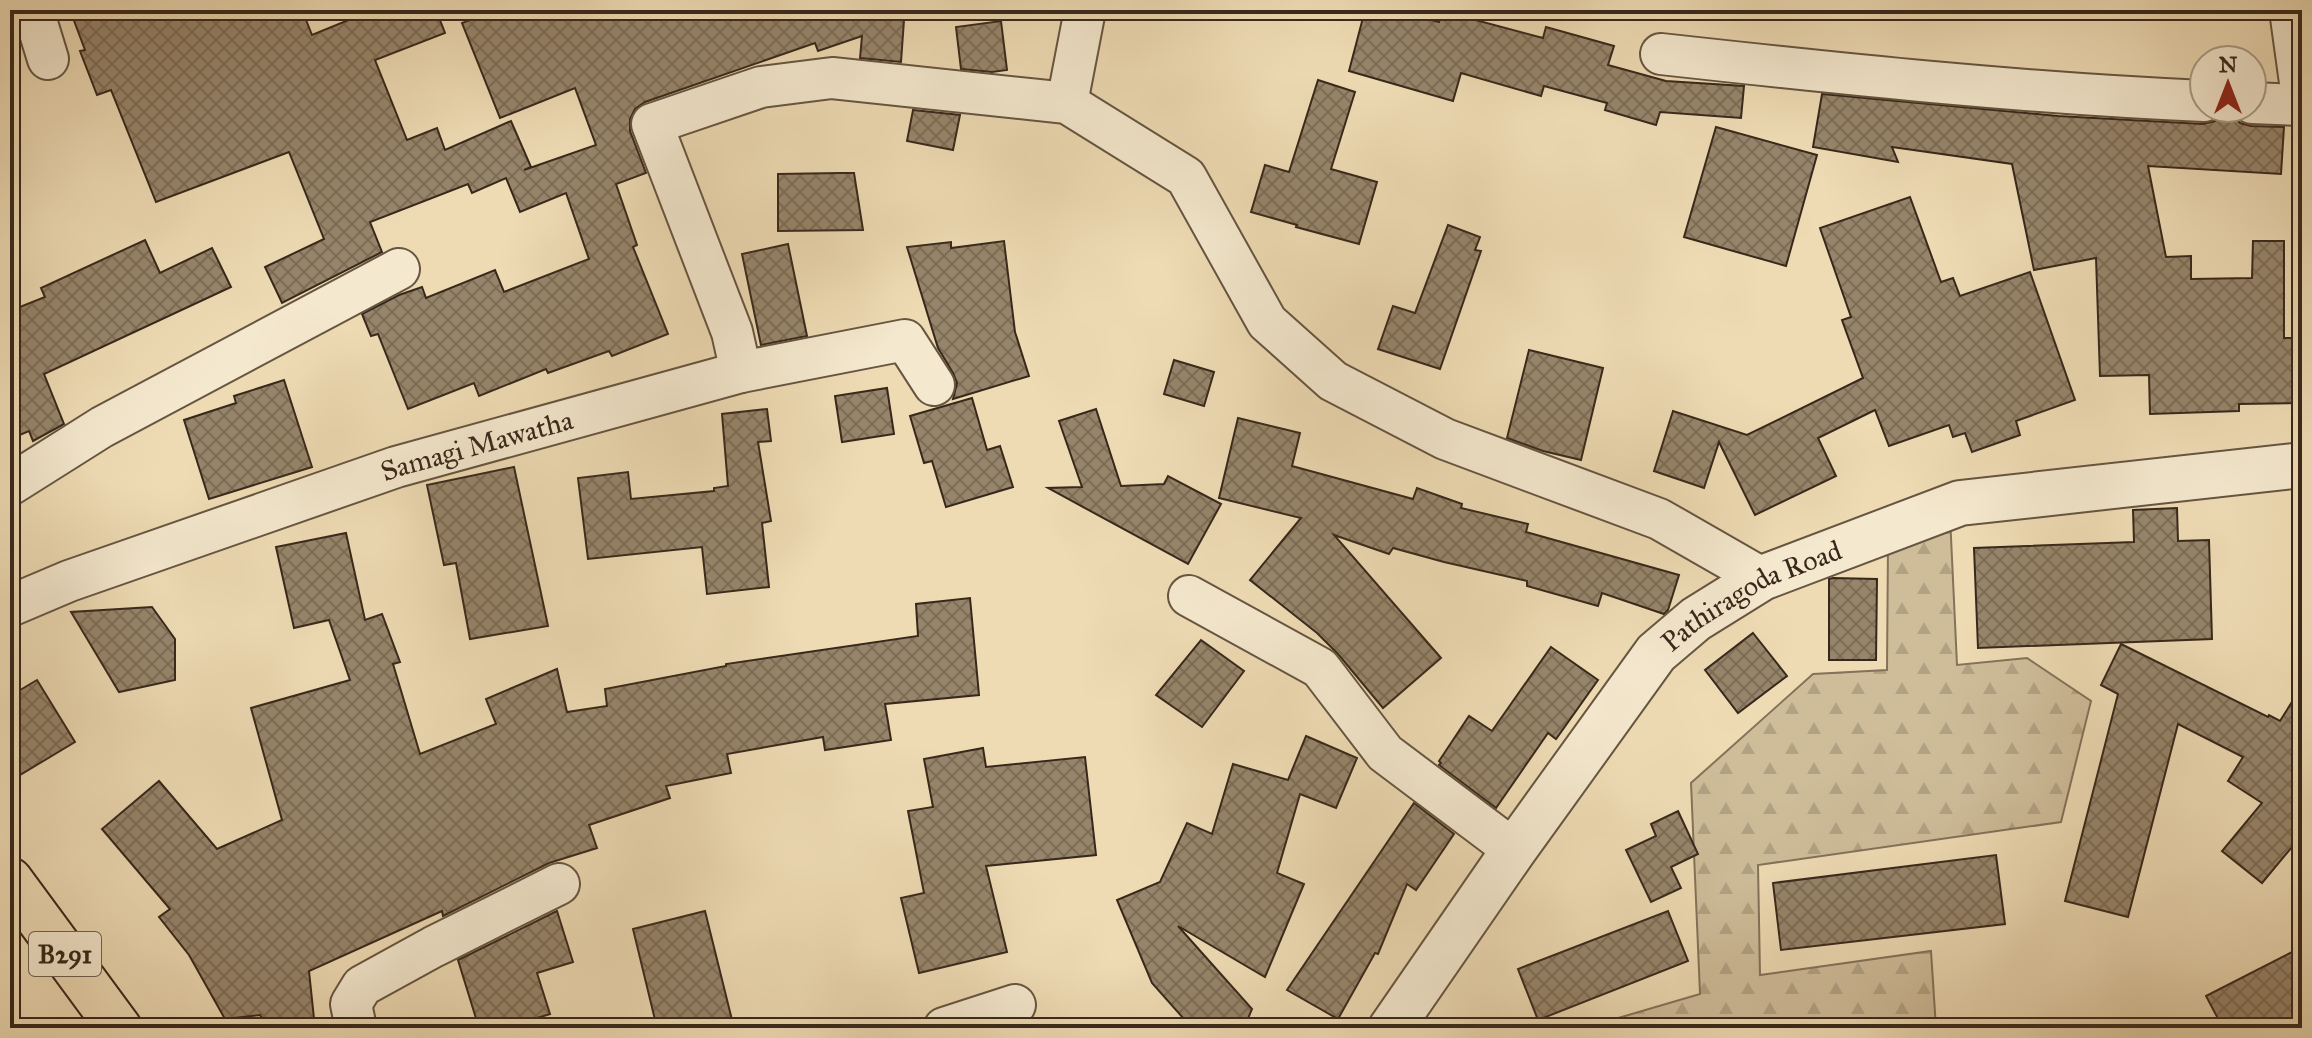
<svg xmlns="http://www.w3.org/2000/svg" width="2312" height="1038" viewBox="0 0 2312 1038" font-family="'IM FELL Great Primer',serif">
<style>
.forest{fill:url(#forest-firs);stroke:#84725a;stroke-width:2}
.building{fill:url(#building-cross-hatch);stroke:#38281b;stroke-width:2}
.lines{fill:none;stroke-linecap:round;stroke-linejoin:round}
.minor-casing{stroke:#665541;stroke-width:44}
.tertiary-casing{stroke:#665541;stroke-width:48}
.primary-casing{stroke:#38281b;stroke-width:48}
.minor{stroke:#f4e8ce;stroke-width:40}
.tertiary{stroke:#f4e8ce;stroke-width:44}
.primary{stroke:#eedbb4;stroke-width:44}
.labels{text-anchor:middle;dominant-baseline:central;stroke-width:6;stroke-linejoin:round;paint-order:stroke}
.shield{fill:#f4e8ce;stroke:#706251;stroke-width:2}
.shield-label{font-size:26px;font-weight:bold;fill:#38281b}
.street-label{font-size:28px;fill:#38281b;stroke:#f4e8ce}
</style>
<defs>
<pattern id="forest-firs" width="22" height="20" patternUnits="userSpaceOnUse" patternTransform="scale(2)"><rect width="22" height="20" fill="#cfbd9a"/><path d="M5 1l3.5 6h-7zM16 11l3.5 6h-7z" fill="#b2a284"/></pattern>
<pattern id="building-cross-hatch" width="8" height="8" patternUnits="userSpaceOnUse" patternTransform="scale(2)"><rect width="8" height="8" fill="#97856b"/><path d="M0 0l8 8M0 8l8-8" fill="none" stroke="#7c6d57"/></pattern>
</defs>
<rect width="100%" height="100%" fill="#eedbb4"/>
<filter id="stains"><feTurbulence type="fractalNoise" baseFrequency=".0025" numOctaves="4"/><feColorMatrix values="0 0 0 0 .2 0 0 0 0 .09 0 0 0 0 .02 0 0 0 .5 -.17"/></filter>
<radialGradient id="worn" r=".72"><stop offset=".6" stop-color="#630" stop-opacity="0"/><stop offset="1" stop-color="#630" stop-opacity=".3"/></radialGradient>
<!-- forest -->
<polygon class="forest" points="1950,516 1957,665 2027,658 2091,701 2061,822 1758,865 1760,975 1931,951 1936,1028 1584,1028 1700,994 1691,783 1813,674 1887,670 1888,543"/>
<!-- building -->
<g class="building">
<polygon points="70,10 302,10 312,35 373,10 436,10 445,33 375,60 407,140 437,128 445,150 511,121 531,167 524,170 596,145 575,88 500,118 462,23 495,10 921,10 922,14 904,20 901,62 860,58 862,36 818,51 815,43 645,102 635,109 630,119 630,131 646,173 616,184 637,245 633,247 668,334 612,356 609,351 548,373 546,369 479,396 474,383 408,409 378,334 371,336 362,314 399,295 422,287 426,298 495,270 504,292 589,259 566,193 520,212 506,178 472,193 468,184 370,222 382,252 282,303 265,267 324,239 289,152 156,202 111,90 97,95 80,51 85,50"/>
<polygon points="1365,10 1392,10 1439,22 1442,11 1543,38 1546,27 1614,46 1608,65 1666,81 1744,86 1741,118 1660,112 1656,125 1605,110 1607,103 1544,86 1541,96 1461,73 1453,101 1349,71"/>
<polygon points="1001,21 1007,70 992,72 961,69 956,27"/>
<polygon points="1318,80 1355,92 1331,169 1377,182 1359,244 1296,227 1297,225 1251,212 1265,165 1289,172"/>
<polygon points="1822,94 2058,116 2203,124 2215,121 2225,109 2231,110 2232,114 2240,123 2251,126 2284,127 2281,174 2148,166 2166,257 2191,256 2191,279 2252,278 2253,241 2284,241 2284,338 2302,338 2302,403 2239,404 2239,411 2150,414 2149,375 2100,376 2096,258 2034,270 2012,164 1892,147 1898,162 1813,147"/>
<polygon points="913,110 960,115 953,150 907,141"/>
<polygon points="1716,127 1817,155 1786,266 1684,237"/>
<polygon points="840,173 854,173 863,230 778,231 778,174"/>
<polygon points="1910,197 1941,282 1953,278 1960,296 2030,272 2075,400 2016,421 2020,435 1972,452 1965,433 1953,437 1949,425 1889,446 1875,410 1818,438 1836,476 1755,515 1719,442 1704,488 1654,471 1673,411 1747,435 1863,378 1842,320 1851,317 1820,228"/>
<polygon points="1448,225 1480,237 1475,250 1481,251 1440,369 1378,349 1393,306 1415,313"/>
<polygon points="145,240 160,273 212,248 231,287 44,374 64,424 33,441 29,431 10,439 10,311 45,297 41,288"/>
<polygon points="1004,241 1015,332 1029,376 953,399 957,383 953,373 938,348 907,247 951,242 951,248"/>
<polygon points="788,244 807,336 761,345 742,254"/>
<polygon points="1529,350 1603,368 1581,460 1543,451 1507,438"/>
<polygon points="1174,360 1214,372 1204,406 1164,394"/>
<polygon points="284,380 312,467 209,499 184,420 236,403 234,396"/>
<polygon points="887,388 894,434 842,442 835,396"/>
<polygon points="972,398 987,450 1000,446 1013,487 946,507 932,461 924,463 910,416"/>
<polygon points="767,409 771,441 758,442 771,521 762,523 769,587 707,594 702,547 588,559 578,478 628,472 631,499 714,491 714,488 728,486 722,414"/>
<polygon points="1096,409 1121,486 1164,484 1168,476 1221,504 1188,564 1048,488 1082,487 1059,421"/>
<polygon points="1238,418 1300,433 1292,466 1413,499 1417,488 1462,504 1461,508 1528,524 1526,532 1679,575 1668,610 1664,614 1602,593 1598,606 1527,586 1527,581 1444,562 1393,548 1389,554 1334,535 1441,658 1383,708 1338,654 1317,633 1250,580 1301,518 1219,498"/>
<polygon points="514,467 548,626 470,639 456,563 444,565 427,485"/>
<polygon points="2177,508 2178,541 2209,540 2212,639 1978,648 1974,548 2134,542 2133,510"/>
<polygon points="346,533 365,620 382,614 400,662 393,664 420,754 496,724 486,699 557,669 567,712 607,706 605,689 726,666 726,664 918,636 916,604 970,598 979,695 885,704 891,740 825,750 823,737 727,754 731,773 666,786 670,798 589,825 597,848 549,863 443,916 442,911 309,971 315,1028 268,1028 260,1015 225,1019 189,955 159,917 170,909 102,829 159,781 217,849 282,820 251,708 350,680 329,620 294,628 276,547"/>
<polygon points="1833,578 1877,579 1876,660 1829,660 1829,579"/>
<polygon points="152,607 175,639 175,680 119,692 71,612"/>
<polygon points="1753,633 1787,676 1738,713 1705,670"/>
<polygon points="1201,640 1244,671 1202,727 1156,695"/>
<polygon points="2121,644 2268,717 2269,715 2280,721 2302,686 2302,835 2262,883 2222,851 2262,803 2228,781 2243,757 2178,724 2128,917 2065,901 2118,694 2101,685"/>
<polygon points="1551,647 1598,680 1556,739 1548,733 1496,808 1439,765 1441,763 1439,761 1469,716 1492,731"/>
<polygon points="37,680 75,742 10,781 10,696"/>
<polygon points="1306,736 1357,758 1336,808 1300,794 1277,873 1304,884 1265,977 1178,926 1252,1009 1244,1028 1192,1028 1152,983 1117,900 1160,882 1187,823 1212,834 1233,764 1288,780"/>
<polygon points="983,748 986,767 1085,757 1096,855 986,866 1007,952 919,973 901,898 924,893 908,811 933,807 924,759"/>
<polygon points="1414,803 1454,834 1416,890 1407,884 1378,954 1375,953 1338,1019 1287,990"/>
<polygon points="1678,811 1698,854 1671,867 1681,888 1651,902 1626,850 1656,836 1651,824"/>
<polygon points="1996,855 2005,924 1781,950 1773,883"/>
<polygon points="557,911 573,962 537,973 550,1014 505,1028 479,1028 458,960"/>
<polygon points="705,911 734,1028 657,1028 633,929"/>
<polygon points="1668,911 1688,961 1538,1020 1518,969"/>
<polygon points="2302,947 2302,1028 2223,1028 2206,996"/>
</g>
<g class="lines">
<!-- minor casing -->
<g class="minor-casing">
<g id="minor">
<polyline points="33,10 48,59"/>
<polyline points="2290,10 2302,97"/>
<path d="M1661 54C1842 74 2022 93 2204 101"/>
<polyline points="1067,103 1085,10"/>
<polyline points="2252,103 2302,105"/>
<polyline points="741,372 732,332 652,124 761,87 832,78 1067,103 1186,177 1267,322 1333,381 1445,439 1659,519 1762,578"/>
<polyline points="10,485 102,427 399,269"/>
<polyline points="1189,596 1320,668 1385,753 1514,850"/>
<path id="s1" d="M10 606 69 581 396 467 741 372 905 340 934 385"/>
<polyline points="356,1028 351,1004 362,986 433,947 559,884"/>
<polyline points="944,1028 1015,1005"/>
</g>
</g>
<!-- tertiary casing -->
<g class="tertiary-casing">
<g id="tertiary">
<path id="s2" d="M1391 1028 1514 850 1656 653 1696 619 1762 578 1960 503 2302 465"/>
</g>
</g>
<!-- primary casing -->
<g class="primary-casing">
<polyline id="primary" points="10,880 119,1028"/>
</g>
<!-- minor -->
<use href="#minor" class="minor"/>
<!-- tertiary -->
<use href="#tertiary" class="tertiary"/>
<!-- primary -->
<use href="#primary" class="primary"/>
</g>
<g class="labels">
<!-- shield labels -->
<rect class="shield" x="29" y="932" width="72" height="44" rx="6"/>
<g class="shield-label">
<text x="65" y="954">B291</text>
</g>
<!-- street labels -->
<g class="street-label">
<text stroke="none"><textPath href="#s1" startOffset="494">Samagi Mawatha</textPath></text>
<text stroke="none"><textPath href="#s2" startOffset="572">Pathiragoda Road</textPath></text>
</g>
</g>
<!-- margin -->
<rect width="2312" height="1038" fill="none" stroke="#eedbb4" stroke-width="40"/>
<rect x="12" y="12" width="2288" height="1014" fill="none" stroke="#38281b" stroke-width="4"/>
<rect x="20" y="20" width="2272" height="998" fill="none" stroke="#38281b" stroke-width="2"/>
<!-- north arrow -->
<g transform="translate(2228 84)"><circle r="38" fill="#f4e8ce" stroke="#a99b86" stroke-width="2"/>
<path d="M0-6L14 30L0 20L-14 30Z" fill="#8f2418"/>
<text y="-12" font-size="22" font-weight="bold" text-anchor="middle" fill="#38281b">N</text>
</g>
<rect width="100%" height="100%" filter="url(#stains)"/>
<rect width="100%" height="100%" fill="url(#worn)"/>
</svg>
